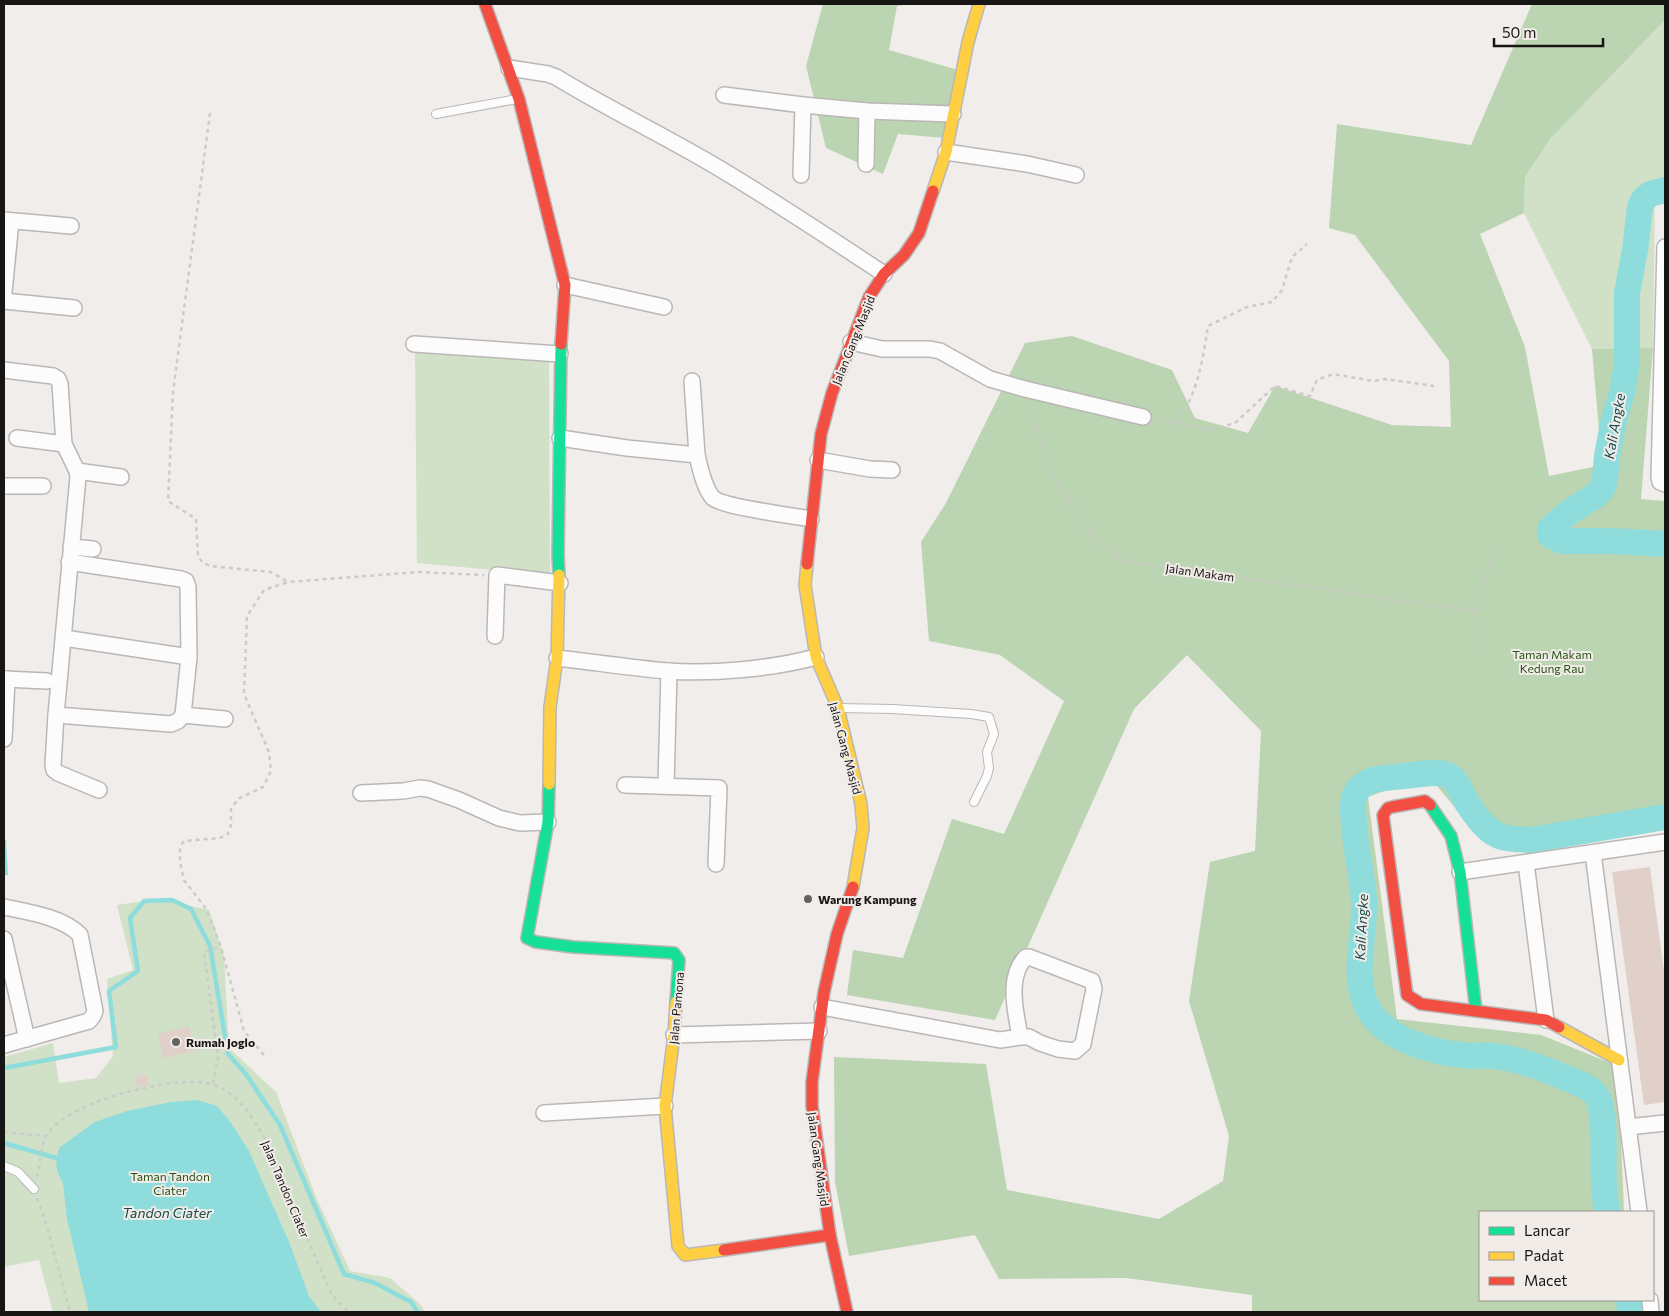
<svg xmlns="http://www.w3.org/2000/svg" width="1669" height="1316" viewBox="0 0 1669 1316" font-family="Commissioner,sans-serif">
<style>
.green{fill:#d0e1c8}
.forest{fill:#bbd4b1}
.water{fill:#8edcdb}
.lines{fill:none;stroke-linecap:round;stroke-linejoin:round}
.stream{stroke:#8edcdb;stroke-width:4.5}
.river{stroke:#8edcdb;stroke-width:26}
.building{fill:#e0d0c9}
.lane-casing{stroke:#bab7b6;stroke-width:10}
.street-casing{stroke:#bab7b6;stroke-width:18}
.fast-casing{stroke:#bab7b6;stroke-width:14}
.slow-casing{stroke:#bab7b6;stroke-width:14}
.jam-casing{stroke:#bab7b6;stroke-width:14}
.path{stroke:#cccbca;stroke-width:2.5;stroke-dasharray:4 4;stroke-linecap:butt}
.lane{stroke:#fdfcfc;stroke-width:8}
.street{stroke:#fdfcfc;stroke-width:15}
.fast{stroke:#16e098;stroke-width:11}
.slow{stroke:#ffcf43;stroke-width:11}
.jam{stroke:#f24e42;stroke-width:11}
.poi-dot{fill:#646160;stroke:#f2ece9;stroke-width:2}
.labels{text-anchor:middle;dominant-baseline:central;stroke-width:4;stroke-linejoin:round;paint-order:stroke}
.street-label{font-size:12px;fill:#181615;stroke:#f2ece9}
.park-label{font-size:12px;fill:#245315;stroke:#f2ece9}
.poi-label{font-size:12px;font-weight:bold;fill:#181615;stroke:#f2ece9;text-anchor:start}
.water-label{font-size:14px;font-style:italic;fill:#174a4a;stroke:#f2ece9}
</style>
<rect width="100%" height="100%" fill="#f0edeb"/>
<!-- green -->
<g class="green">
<polygon points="1665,20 1665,187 1655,189 1653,348 1592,349 1524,213 1525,177 1551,138"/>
<polygon points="415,353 549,361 550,575 417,563"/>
<polygon points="159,899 209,910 224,956 229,1048 276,1092 316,1197 350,1271 390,1278 421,1305 425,1312 53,1312 39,1260 4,1267 4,1057 53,1043 59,1083 96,1078 113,1056 107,979 133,970 117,905"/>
</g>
<!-- forest -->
<g class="forest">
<polygon points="823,4 914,4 897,6 889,50 958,70 945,138 898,134 883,174 826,148 806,66"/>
<polygon points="1532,4 1665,4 1665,20 1551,138 1525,177 1524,213 1480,234 1525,347 1549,476 1602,465 1592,349 1653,348 1641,499 1665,501 1665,827 1534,848 1480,838 1428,775 1368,797 1397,1019 1541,1035 1618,1066 1624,1212 1480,1212 1480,1300 1639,1300 1637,1312 1252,1312 1252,1295 1126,1278 999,1279 975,1235 849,1256 835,1182 834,1057 986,1064 1007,1190 1159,1219 1223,1181 1229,1136 1189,1001 1210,862 1255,851 1261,731 1187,655 1134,709 995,1020 847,995 853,950 903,958 952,819 1004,834 1064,701 1000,655 929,641 921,542 946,503 1025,343 1072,336 1172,370 1195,418 1248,433 1275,386 1392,425 1451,427 1449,361 1355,235 1329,228 1337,124 1471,145"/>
</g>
<!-- water -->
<g class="water">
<polygon points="4,840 6,840 8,875 4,875"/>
<polygon points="197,1100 217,1106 229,1120 249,1151 289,1242 309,1296 321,1312 89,1312 67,1219 63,1184 57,1170 56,1158 60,1147 95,1122 127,1111 171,1102"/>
</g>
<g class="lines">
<!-- stream -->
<g class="stream">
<polyline points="4,1068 116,1047 109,991 138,971 130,918 144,901 172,900 191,909 210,946 228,1054 245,1073 280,1125 344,1274 375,1283 411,1302 418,1312"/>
<polyline points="4,1143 56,1158"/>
</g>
<!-- river -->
<g class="river">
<polyline points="1665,190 1650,194 1643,200 1640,207 1635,250 1627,293 1627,363 1623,388 1613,424 1607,456 1605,480 1602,489 1596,495 1568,513 1550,529 1550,535 1562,541 1611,541 1665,544"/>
<path d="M1608 1212C1606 1203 1604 1194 1604 1185 1602 1164 1608 1108 1595 1094 1588 1085 1574 1082 1564 1077 1542 1068 1519 1059 1495 1056 1487 1055 1479 1056 1471 1056 1434 1053 1380 1040 1365 1002 1353 970 1365 935 1364 902 1363 875 1355 850 1354 823 1353 813 1351 800 1357 791 1360 786 1368 782 1373 780 1379 778 1387 778 1393 777 1406 776 1420 774 1433 773 1456 772 1457 785 1466 801 1473 812 1482 825 1492 832 1503 840 1517 839 1531 840L1665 817"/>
<polyline points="1629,1300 1630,1312"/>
</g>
</g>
<!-- building -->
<g class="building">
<polygon points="1650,867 1665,979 1665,1102 1644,1105 1612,872"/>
<polygon points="189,1027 195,1051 163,1058 158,1034"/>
<polygon points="147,1074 149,1085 137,1087 135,1076"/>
</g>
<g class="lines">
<!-- lane casing -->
<g class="lane-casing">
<g id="lane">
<polyline points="436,114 517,99"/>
<polyline points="840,708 892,709 971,714 989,717 994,734 987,752 989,768 987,776 974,802"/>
<polyline points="4,1166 18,1172 34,1189"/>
</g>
</g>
<!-- street casing -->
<g class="street-casing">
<g id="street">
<path d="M509 68 548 74 556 77C610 110 667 137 722 170 777 203 831 239 884 274"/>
<polyline points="724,95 803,105 867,111 953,114"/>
<polyline points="946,152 1027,164 1076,175"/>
<polyline points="866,164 867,111"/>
<polyline points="801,175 803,105"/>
<polyline points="4,220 71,226"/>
<polyline points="1665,247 1659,477 1660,482 1665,484"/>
<polyline points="565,285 664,307"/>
<polyline points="4,292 11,221"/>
<polyline points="4,301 74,308"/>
<polyline points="851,342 882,349 930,349 940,351 990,379 1025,389 1143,417"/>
<polyline points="414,344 560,354"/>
<polyline points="4,370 53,376 58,379 60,384 64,444 77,471 78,477 56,715 171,724 178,721 183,715 225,719"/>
<polyline points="692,381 697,455"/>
<polyline points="17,438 64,444"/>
<path d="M560 438 627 448 697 455C700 468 704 488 713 498 723 507 794 516 811 519"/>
<polyline points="818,460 870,469 892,470"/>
<polyline points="77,471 121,477"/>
<polyline points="4,486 43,486"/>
<polyline points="71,547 93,549"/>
<polyline points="69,562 181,579 186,581 188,587 189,657 183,715"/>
<polyline points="495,636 497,575 560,583"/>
<polyline points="64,638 189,657"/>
<path d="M557 658C594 662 631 668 668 671 714 674 771 669 816 657"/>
<polyline points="4,679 47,681"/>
<polyline points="56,715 53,765 54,770 58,773 99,790"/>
<polyline points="4,739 7,679"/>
<polyline points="625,785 719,788 716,864"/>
<polyline points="666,786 669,671"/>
<polyline points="361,793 403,791 420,788 428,789 459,800 499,818 520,823 548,822"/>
<polyline points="1593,853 1639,1212"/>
<polyline points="1526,863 1546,1020"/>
<polyline points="1460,872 1665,842"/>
<path d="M4 907C28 912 63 917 80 935L95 1011 93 1016 89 1021 4 1045"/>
<polyline points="4,939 27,1039"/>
<path d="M822 1007 1000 1040 1020 1037H1029L1040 1043 1058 1049 1075 1051 1083 1044 1094 989 1092 981 1029 957H1026C1006 977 1016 1013 1020 1037"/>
<polyline points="674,1035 819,1031"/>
<polyline points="544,1113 665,1106"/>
<polyline points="1628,1127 1665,1123"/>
<polyline points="1650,1300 1651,1312"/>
</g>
</g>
<!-- fast casing -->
<g class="fast-casing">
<g id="fast">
<polyline points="559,575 558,555 561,344"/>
<polyline points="549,784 548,822 527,938 536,942 573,947 674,953 679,960 676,1002"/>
<polyline points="1430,805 1451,836 1460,872 1476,1011"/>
</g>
</g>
<!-- slow casing -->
<g class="slow-casing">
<g id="slow">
<polyline points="933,191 946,152 968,42 979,4"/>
<polyline points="807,564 805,585 816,657 838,708 861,804 863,828 853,887"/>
<polyline points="549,784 550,707 557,658 559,575"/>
<polyline points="676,1002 674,1035 665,1106 678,1246 685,1255 724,1250"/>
<polyline points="1559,1027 1619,1060"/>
</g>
</g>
<!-- jam casing -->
<g class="jam-casing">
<g id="jam">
<polyline points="485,4 519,99 565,285 561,344"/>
<polyline points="807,564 821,434 832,393 869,297 884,274 904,255 919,233 933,191"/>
<polyline points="1430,805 1425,801 1392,807 1388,808 1383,815 1407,995 1421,1004 1546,1020 1559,1027"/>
<polyline points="724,1250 830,1235"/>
<polyline points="847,1312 830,1235 812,1106 812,1082 824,992 837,934 853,887"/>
</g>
</g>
<!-- path -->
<g class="path">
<polyline points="210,113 173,392 168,501 196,519 198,556 202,562 210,566 271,572 288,582"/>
<polyline points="1030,406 1050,471 1098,544 1126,561 1477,612"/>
<polyline points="1157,420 1212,430 1235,423 1275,386 1310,396 1317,380 1333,374 1373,381 1385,379 1434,386"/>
<path d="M1176 423C1197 396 1203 360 1208 326L1247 307 1272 302 1282 290 1292 257 1307 244"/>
<polyline points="1485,651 1477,612 1493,549"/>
<polyline points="264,1055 244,1031 221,947 207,910 184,880 180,862 180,847 184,841 220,838 228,834 231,825 231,809 238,799 263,787 271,771 269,752 244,694 247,616 264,590 288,582 419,572 484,575"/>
<polyline points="213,1084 218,1058 204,951 221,947"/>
<polyline points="4,1132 46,1136"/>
<path d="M37 1177C40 1165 41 1146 46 1136 58 1116 96 1101 117 1095 142 1088 190 1076 214 1085 257 1100 280 1173 296 1212 308 1240 320 1268 332 1295L349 1312"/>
<polyline points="37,1198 45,1219 70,1312"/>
</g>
<!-- lane -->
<use href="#lane" class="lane"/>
<!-- street -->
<use href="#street" class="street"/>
<!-- fast -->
<use href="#fast" class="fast"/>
<!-- slow -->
<use href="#slow" class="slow"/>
<!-- jam -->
<use href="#jam" class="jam"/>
</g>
<!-- markers -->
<g class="poi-dot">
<circle cx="808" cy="899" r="5"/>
<circle cx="176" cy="1042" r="5"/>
</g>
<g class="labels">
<!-- street labels -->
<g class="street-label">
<text transform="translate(853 340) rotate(-68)">Jalan Gang Masjid</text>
<text transform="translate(1200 572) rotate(8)">Jalan Makam</text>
<text transform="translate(846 748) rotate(75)">Jalan Gang Masjid</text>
<text transform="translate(676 1008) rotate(-85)">Jalan Pamona</text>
<text transform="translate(819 1159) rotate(82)">Jalan Gang Masjid</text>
<text transform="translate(286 1189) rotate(67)">Jalan Tandon Ciater</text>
</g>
<!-- park labels -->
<g class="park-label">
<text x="1552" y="654">Taman Makam<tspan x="1552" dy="14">Kedung Rau</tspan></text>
<text x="170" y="1176">Taman Tandon<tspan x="170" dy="14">Ciater</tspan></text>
</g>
<!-- poi labels -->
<g class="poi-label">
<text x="818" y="899">Warung Kampung</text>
<text x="186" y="1042">Rumah Joglo</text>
</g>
<!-- water labels -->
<g class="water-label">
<text transform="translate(1614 426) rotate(-80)">Kali Angke</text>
<text transform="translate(1361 927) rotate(-87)">Kali Angke</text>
<text x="167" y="1212">Tandon Ciater</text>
</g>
</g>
<!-- border -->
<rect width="1669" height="1316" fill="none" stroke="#181615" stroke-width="10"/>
<!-- legend -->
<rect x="1479" y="1211" width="175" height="90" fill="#f2ece9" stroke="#9b9694"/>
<rect x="1489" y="1227" width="25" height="8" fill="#16e098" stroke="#9b9694"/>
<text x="1524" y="1236" font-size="15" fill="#181615">Lancar</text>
<rect x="1489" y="1252" width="25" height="8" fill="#ffcf43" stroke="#9b9694"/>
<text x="1524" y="1261" font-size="15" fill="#181615">Padat</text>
<rect x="1489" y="1277" width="25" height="8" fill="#f24e42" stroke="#9b9694"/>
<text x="1524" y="1286" font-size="15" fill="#181615">Macet</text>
<!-- scale -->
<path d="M1494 38v8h109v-8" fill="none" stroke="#181615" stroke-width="2.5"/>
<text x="1502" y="38" font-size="15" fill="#181615" stroke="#f2ece9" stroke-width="4" paint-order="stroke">50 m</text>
</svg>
